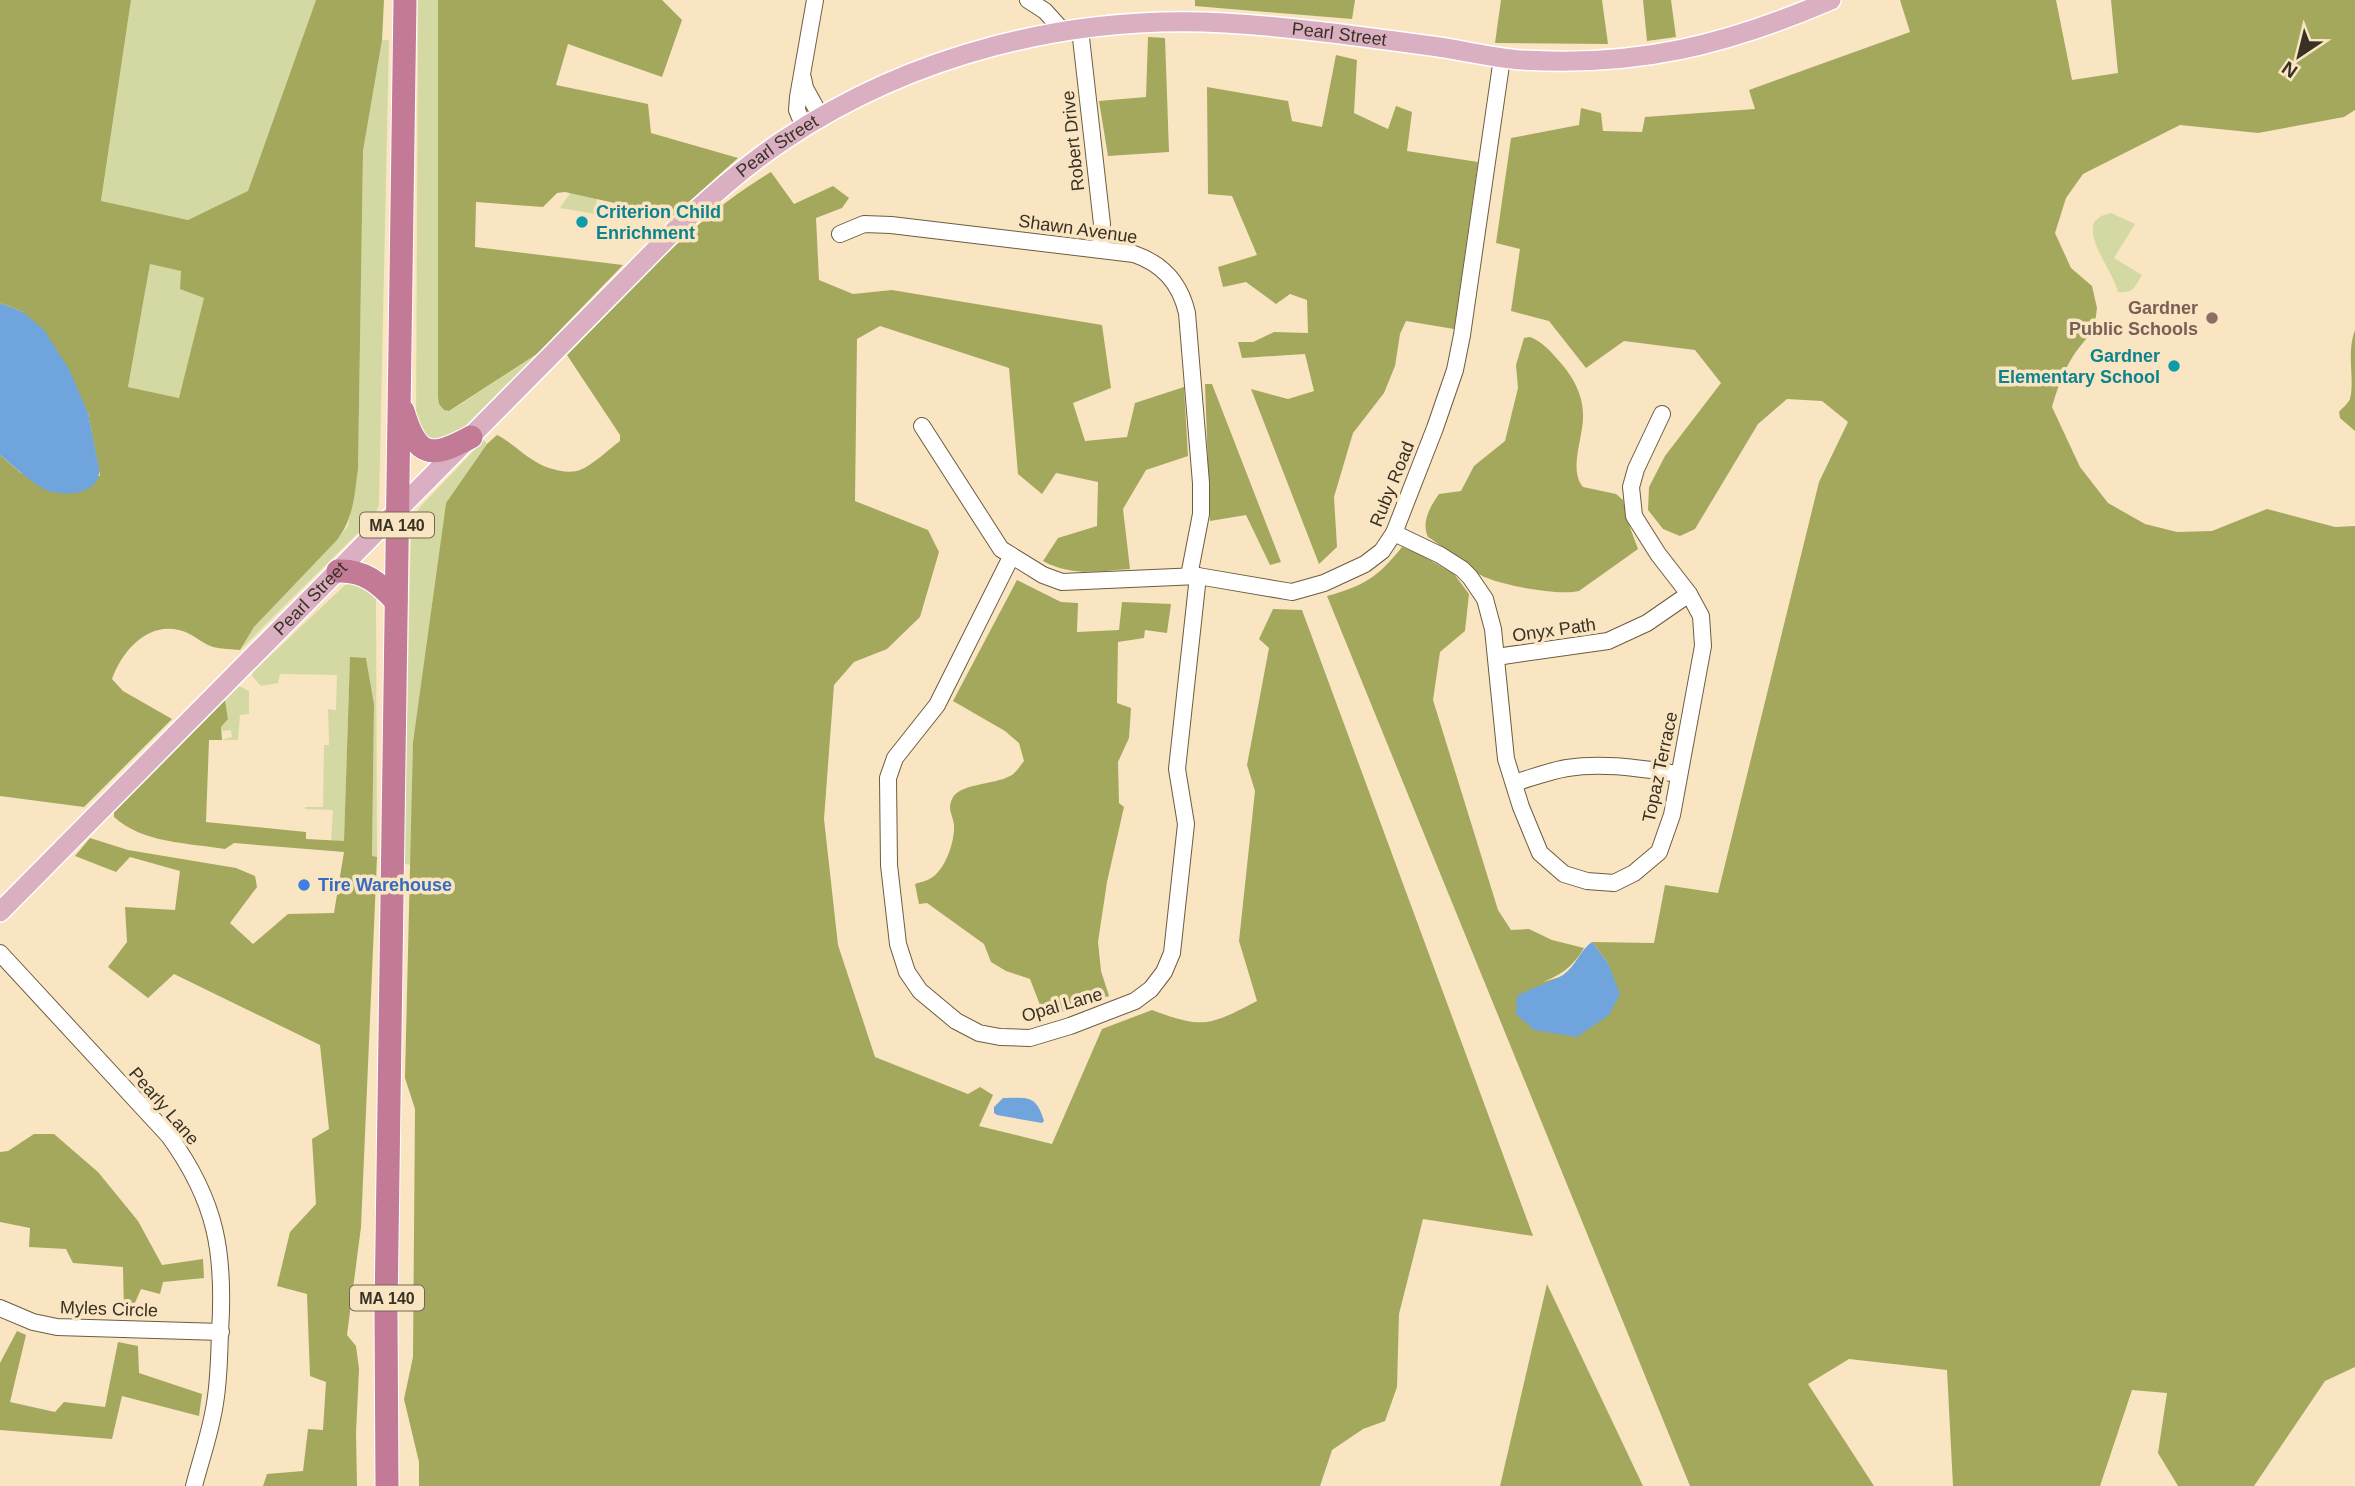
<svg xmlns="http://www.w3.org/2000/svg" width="2355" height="1486" viewBox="0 0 2355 1486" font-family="Arial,sans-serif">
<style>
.green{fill:#d4d9a4}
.forest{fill:#a3a85d;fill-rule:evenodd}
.water{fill:#70a4dc}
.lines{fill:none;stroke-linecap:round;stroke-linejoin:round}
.minor-casing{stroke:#6e5c3e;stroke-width:18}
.major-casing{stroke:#fff;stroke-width:22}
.highway-casing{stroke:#fff;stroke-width:25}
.minor{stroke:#fff;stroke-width:16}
.major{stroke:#daafc1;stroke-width:19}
.highway{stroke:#c27a97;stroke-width:23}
.culture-dot{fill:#0f9aa8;stroke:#fae5c3;stroke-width:2.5}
.education-dot{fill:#8d6e63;stroke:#fae5c3;stroke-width:2.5}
.shop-dot{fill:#3f7fe0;stroke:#fae5c3;stroke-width:2.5}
.labels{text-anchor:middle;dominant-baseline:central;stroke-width:7;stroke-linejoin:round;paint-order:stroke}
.shield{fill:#fae5c3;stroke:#736754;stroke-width:2}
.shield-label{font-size:16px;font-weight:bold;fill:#393124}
.street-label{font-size:18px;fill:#393124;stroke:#fae5c3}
.culture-label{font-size:18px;font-weight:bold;fill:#0d838f;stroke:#fae5c3;text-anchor:start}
.education-label{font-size:18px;font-weight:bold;fill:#785e54;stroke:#fae5c3;text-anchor:end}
.shop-label{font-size:18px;font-weight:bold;fill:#366cbe;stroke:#fae5c3;text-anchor:start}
</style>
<rect width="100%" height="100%" fill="#fae5c3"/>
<!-- green -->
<g class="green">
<polygon points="131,0 316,0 248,192 188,220 101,202"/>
<polygon points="418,0 438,0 438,396 444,410 449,411 458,406 537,354 461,431 436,446 416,430"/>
<polygon points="382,40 389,40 379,505 375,515 365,526 240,650 254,627 337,540 348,526 358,469 363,151"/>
<polygon points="571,192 597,198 595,214 560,208"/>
<path d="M2111 213 2135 224 2114 258 2142 275C2135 287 2133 294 2118 292 2112 269 2087 243 2094 222L2101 216Z"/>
<polygon points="150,263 181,271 204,298 180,398 128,387"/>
<polygon points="484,440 487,444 446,503 413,742 411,865 404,864 411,523 420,507"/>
<polygon points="355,581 376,596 377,857 372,857 374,704 366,658 350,658 344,841 331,841 333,810 305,809 305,807 323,807 324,745 329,745 328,709 336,710 337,675 280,674 278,683 261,686 252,676 253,672 344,586"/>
<polygon points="239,686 249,691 249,714 240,715 238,740 222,740 232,737 231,730 222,731 221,727 228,719 225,700"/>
</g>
<!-- forest -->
<g class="forest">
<path d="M0 0H131L101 201 188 220 248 191 316 0H384L382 40 363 151 358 469C354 497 354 517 337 540L254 627 240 650C232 649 222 649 213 647 201 643 191 632 179 630 147 622 122 651 112 679L123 691 172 719 84 807 0 796V455L21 473 100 476 88 413 23 312 0 303ZM150 264 181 271 180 289 204 298 179 398 128 387Z"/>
<polygon points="438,0 662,0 682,20 662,77 568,44 556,85 648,104 651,133 738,158 673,216 565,192 557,193 543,207 476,202 475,247 623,265 537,354 449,411 444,410 439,404 438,396"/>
<polygon points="1195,0 1355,0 1352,19 1195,6"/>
<polygon points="1501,0 1602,0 1608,44 1495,43"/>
<polygon points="1643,0 1671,0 1676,37 1647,41"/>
<path d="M1900 0H2056L2072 80 2118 73 2111 0H2355V110L2344 117 2258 133 2180 125 2083 174 2066 198 2055 233 2071 268 2092 286 2097 308 2094 331C2070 354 2061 376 2052 407L2080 467 2108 503 2145 524 2177 532 2212 531 2267 509 2335 527 2355 526V1367L2325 1381 2254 1486H2178L2158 1453 2167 1393 2132 1390 2100 1486H1953L1947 1370 1849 1359 1808 1384 1874 1486H1690L1327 596C1364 586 1378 577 1402 547L1421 555 1454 574 1469 594 1465 631 1440 652 1433 700 1498 910 1511 930 1529 929 1552 940 1584 948C1573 966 1563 974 1543 982L1608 963 1592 942 1654 943 1665 885 1718 893 1819 482 1848 422 1822 401 1787 399 1758 424 1695 529 1680 536 1663 529 1648 510 1649 487 1665 456 1721 383 1695 350 1624 341 1586 368 1549 321 1511 311 1520 249 1496 243 1511 138 1579 125 1581 108 1601 113 1603 131 1642 132 1645 117 1755 109 1749 90 1910 32Z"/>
<polygon points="1148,37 1165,38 1169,152 1108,156 1099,101 1146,97"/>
<polygon points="1336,55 1357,60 1354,113 1388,129 1396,106 1412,112 1407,151 1478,162 1454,329 1406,321 1400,334 1395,366 1384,393 1353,433 1334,497 1337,547 1319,564 1251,389 1288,399 1314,391 1305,354 1242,358 1238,342 1253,342 1274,332 1308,333 1307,300 1290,294 1276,304 1246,282 1223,287 1218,267 1257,255 1232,196 1208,194 1207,87 1288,101 1292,121 1322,127"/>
<path d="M771 172 794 204 833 186 849 198 842 208 816 218 819 280 853 294 892 290 1102 325 1111 388 1073 403 1085 441 1127 437 1135 403 1184 387 1188 456 1146 470 1123 509 1130 569C1098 571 1073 577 1043 561L1058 538 1097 526 1098 482 1056 473 1042 494 1018 474 1009 368 880 326 857 339 855 501 928 530 939 552 920 617 887 649 854 662 834 685 824 819 838 945 875 1057 968 1094 980 1087 993 1095 979 1126 1052 1144 1102 1029 1152 1010C1203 1029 1209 1026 1257 1001L1239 941 1255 791 1247 765 1269 648 1259 639 1273 609 1302 610 1533 1236 1423 1219 1399 1314 1397 1387 1385 1421 1363 1429 1332 1450 1320 1486H419V1462L404 1399 413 1357 415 1109 405 1078 413 742 446 503 487 444 497 435C511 442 520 452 533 460 544 468 567 475 580 470 594 464 608 450 620 441V435L567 355C631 290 692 219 771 172Z"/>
<path d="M2355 330V431L2340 418 2339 412C2342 408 2348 404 2350 399 2355 378 2346 354 2355 330Z"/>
<path d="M1530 337C1543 342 1550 351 1559 361 1572 375 1583 394 1583 414 1584 437 1568 469 1583 487L1616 494 1623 500 1628 522 1638 549 1579 591C1559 596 1507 586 1487 578 1471 572 1445 547 1428 537 1421 522 1430 507 1439 494L1461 491 1474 466 1505 441 1518 388 1516 365 1524 338Z"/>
<polygon points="1205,384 1212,384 1281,562 1270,565 1246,515 1210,521"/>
<path d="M1017 580 1061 602 1078 603 1077 632 1119 630 1122 602 1171 604 1167 633 1145 630 1144 638 1118 642 1117 703 1131 708 1129 738 1118 762 1119 803 1124 807 1107 882 1098 942 1101 971 1109 996 1045 1018 1030 979 1006 971 991 962 984 944 927 903 919 904 915 884C920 882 927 881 931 878 945 870 955 842 954 825 953 815 947 810 952 799 959 783 994 785 1010 776 1016 773 1020 766 1024 761L1019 743 1005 731 953 701Z"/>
<path d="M350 657 366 658 374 704 372 856 377 857 361 1227 347 1335 356 1346 359 1369 356 1433 357 1486H263L267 1474 303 1471 308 1429 323 1430 326 1382 310 1376 307 1294 277 1286 290 1232 316 1204 312 1139 329 1129 320 1045 174 974 148 998 108 967 127 942 125 907 175 910 180 871 130 857 116 872 75 856 90 838 128 850 236 868 255 876 257 887 230 923 253 944 288 914 334 913 344 852 234 843 225 849C189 843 142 843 114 817V812L225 700 228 719 221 727 222 740H209L206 822 306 832V839L344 841Z"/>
<polygon points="34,1134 54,1134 98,1172 138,1221 162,1265 203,1259 204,1278 163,1282 160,1294 141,1289 134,1305 124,1314 123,1267 73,1263 66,1249 29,1247 30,1228 0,1222 0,1152 8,1151"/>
<polygon points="1547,1284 1643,1486 1500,1486"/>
<polygon points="17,1331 26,1335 10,1402 55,1412 64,1402 105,1407 118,1342 138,1346 139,1373 202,1394 199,1416 122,1396 112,1439 0,1430 0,1363"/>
</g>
<!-- water -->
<g class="water">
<path d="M0 303 23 312 44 330 69 369 88 413 99 468C102 495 63 498 44 489 28 480 14 466 0 455Z"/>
<path d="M1592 942 1608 963 1620 994 1609 1015 1577 1037 1534 1030 1516 1014 1517 996C1531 988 1549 983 1563 975 1576 966 1580 950 1592 942Z"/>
<path d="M1003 1098C1027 1098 1036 1094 1044 1121L1042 1123 997 1115 994 1113V1107Z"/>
</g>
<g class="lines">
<!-- minor casing -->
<g class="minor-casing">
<g id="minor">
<polyline points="1028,0 1045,11 1063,31"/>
<polyline points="1080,29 1102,224 1100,249"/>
<polyline points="803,78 805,88 821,117"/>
<polyline points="804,127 797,110 798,97 815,0"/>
<path d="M840 234 864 224 891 225 1134 254C1163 264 1180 283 1187 313L1201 483V514L1189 576"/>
<polyline points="922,426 1001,549 1043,575 1062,582 1198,576 1292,592 1324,583 1365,564 1382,551 1394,533 1435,428 1455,370 1462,335 1502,58"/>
<polyline points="1394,533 1440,555 1462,569 1470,577 1485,599 1493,629 1506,759 1521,807 1540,853 1564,874 1587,881 1614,883 1634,873 1659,852 1672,815 1703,646 1701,616 1689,594 1658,554 1634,516 1631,487 1636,469 1662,414"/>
<polyline points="1011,557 937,705 895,758 888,778 889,865 898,944 907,972 920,991 956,1021 979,1033 1000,1037 1030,1038 1070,1026 1135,1001 1151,989 1164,972 1172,953 1186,824 1177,769 1198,576"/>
<polyline points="1496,657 1608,641 1647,623 1689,594"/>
<path d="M1514 783C1531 778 1549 771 1567 768 1605 762 1642 769 1679 774"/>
<path d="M0 953 169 1136C217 1202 225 1254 220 1333 219 1357 219 1380 215 1403 211 1431 201 1459 194 1486"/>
<polyline points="0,1308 33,1322 57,1327 221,1332"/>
</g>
</g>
<!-- major casing -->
<g class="major-casing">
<g id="major">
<path id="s1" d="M0 912 680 225C713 195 746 165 784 140 912 54 1071 14 1225 23 1294 27 1364 37 1432 46 1462 50 1492 58 1522 60 1638 67 1726 45 1831 0"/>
</g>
</g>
<!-- highway casing -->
<g class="highway-casing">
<g id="highway">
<path d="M403 411C417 458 431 459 471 437"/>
<path d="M338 571C364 570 379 583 396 601"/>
<polyline points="387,1486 386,1311 405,0"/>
</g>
</g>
<!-- minor -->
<use href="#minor" class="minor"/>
<!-- major -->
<use href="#major" class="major"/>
<!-- highway -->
<use href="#highway" class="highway"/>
</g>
<!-- markers -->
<g class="culture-dot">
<circle cx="582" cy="222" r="7"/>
<circle cx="2174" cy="366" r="7"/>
</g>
<circle class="education-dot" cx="2212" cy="318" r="7"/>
<circle class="shop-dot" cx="304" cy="885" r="7"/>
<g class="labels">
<!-- shield labels -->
<g class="shield">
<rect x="360" y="512.5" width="74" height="25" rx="5"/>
<rect x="350" y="1285.5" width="74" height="25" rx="5"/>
</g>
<g class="shield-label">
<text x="397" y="525">MA 140</text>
<text x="387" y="1298">MA 140</text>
</g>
<!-- street labels -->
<g class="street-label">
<text stroke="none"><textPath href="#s1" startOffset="1680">Pearl Street</textPath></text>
<text transform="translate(1073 141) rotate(-96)">Robert Drive</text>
<text stroke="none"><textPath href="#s1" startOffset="1092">Pearl Street</textPath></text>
<text transform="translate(1078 229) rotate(8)">Shawn Avenue</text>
<text transform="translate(1392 484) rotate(-68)">Ruby Road</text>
<text stroke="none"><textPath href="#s1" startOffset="441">Pearl Street</textPath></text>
<text transform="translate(1554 630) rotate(-8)">Onyx Path</text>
<text transform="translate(1660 767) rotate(-78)">Topaz Terrace</text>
<text transform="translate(1062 1005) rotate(-16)">Opal Lane</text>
<text transform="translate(164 1106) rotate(49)">Pearly Lane</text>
<text transform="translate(109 1309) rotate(2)">Myles Circle</text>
</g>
<!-- culture labels -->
<g class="culture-label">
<text x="596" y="212">Criterion Child<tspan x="596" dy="21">Enrichment</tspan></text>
<text x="2160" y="356" text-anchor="end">Gardner<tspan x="2160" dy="21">Elementary School</tspan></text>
</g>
<!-- education labels -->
<g class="education-label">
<text x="2198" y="308">Gardner<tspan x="2198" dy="21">Public Schools</tspan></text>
</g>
<!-- shop labels -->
<g class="shop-label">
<text x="318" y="885">Tire Warehouse</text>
</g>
</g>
<!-- north arrow -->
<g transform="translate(2299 56) rotate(215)" stroke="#fae5c3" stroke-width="5" paint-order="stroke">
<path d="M0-5L12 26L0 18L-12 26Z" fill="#393124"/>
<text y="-10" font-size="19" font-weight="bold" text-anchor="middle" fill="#393124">N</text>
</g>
</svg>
